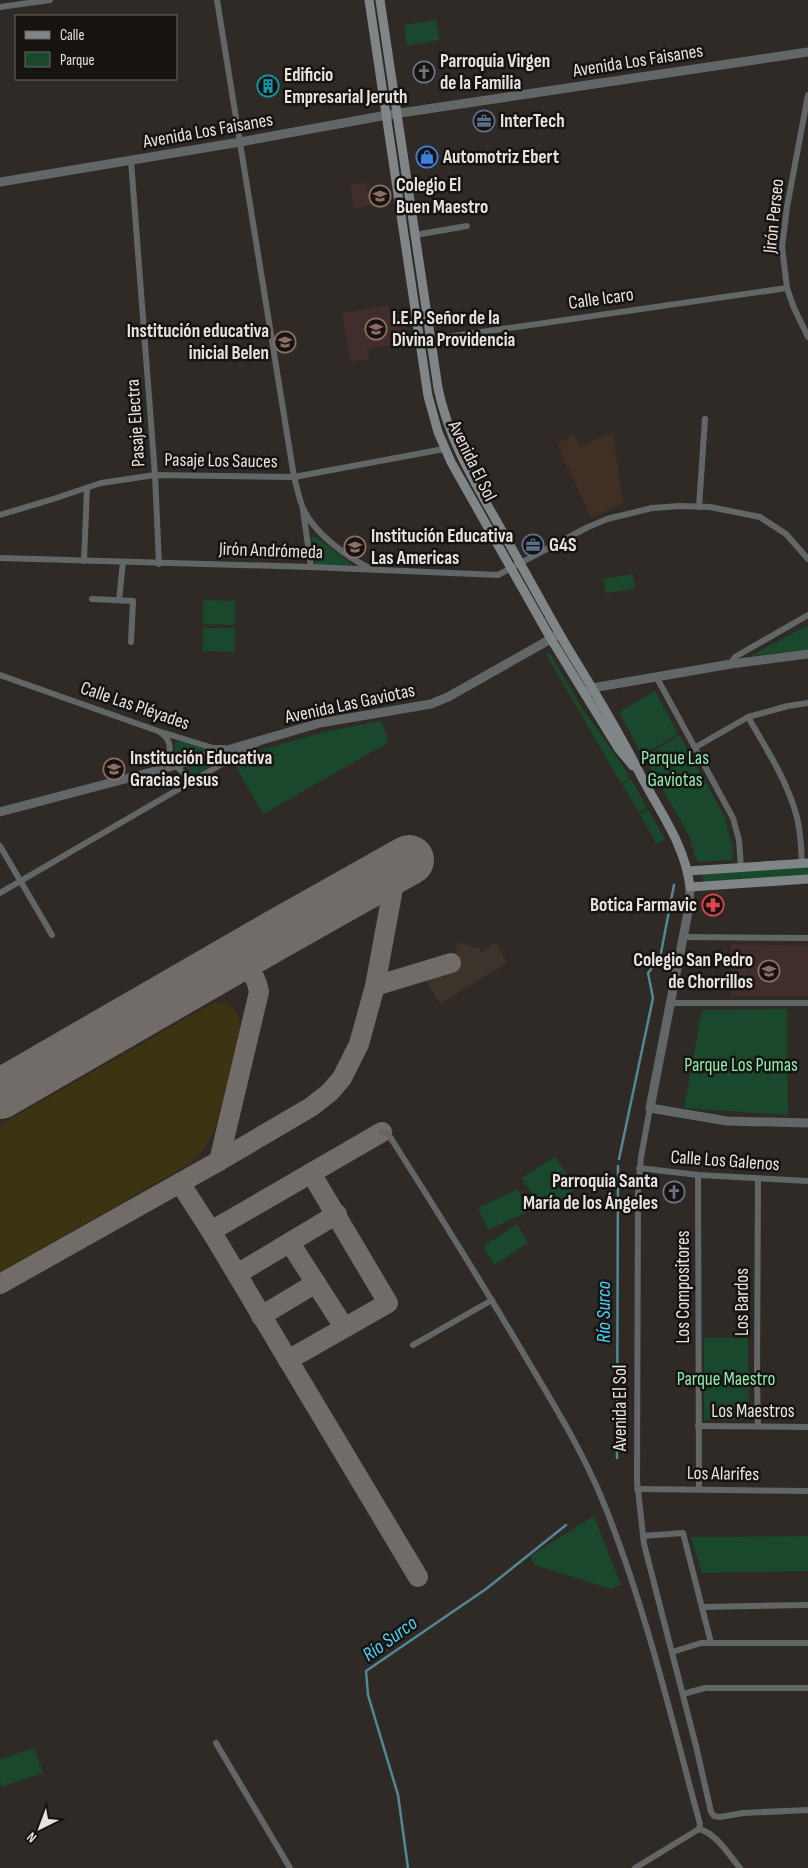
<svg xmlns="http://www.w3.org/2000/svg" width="808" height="1868" viewBox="0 0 808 1868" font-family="'Sofia Sans Condensed',sans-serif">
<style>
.built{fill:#3c332a}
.industrial{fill:#3f2f24}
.education{fill:#412d2b}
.green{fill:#1a482c}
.sand{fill:#3b3312}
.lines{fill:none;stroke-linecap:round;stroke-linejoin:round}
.stream{stroke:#518894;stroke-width:2.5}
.taxiway{stroke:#716c68;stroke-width:20}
.runway{stroke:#716c68;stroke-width:50}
.minor{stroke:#626666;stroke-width:6}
.tertiary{stroke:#626666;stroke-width:9}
.secondary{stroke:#808687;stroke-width:9}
.labels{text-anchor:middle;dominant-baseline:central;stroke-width:5;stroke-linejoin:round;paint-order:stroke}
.poi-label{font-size:19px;font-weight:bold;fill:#e7e3e0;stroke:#161311;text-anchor:start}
.street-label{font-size:19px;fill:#e7e3e0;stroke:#161311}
.park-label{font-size:19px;fill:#8cecad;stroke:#161311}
.water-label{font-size:20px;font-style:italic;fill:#48d3f8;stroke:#161311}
</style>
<rect width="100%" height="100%" fill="#302a26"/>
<!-- built -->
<polygon class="built" points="496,942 507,963 440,1004 426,981 450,967 458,943 480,948 480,953"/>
<!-- industrial -->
<polygon class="industrial" points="574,434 580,446 602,436 613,434 623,504 591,518 557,444"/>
<!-- education -->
<g class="education">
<polygon points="366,182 368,194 388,190 390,202 354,208 350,185"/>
<polygon points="389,305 391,315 404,313 409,342 367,349 369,359 350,362 342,313"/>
<polygon points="731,944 808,946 808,996 731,996"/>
</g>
<!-- green -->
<g class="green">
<polygon points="436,20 439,40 407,46 404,25"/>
<polygon points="314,536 351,563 352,565 350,567 317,565 314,561 311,538"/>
<polygon points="633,574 635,589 606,593 603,579"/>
<polygon points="203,600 236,601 235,625 203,624"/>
<polygon points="808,625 808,649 752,656 754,654"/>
<polygon points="203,628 235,628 235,652 203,651"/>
<polygon points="549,652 582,708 619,760 630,778 621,783 546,654"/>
<polygon points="655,691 678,734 642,755 619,712"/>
<polygon points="381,721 389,742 263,814 235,765 261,750 325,732"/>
<polygon points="680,735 725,818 732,844 733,860 697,862 689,835 644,757"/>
<polygon points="179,740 209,750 209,751 176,759 174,757 175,744"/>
<polygon points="226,756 227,757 196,775 192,776 188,767 191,764"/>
<polygon points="631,779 647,808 639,812 622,784"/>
<polygon points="648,810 665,839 657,844 640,815"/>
<polygon points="808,867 808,876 703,883 703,874"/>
<polygon points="787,1009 788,1115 684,1108 702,1010"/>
<polygon points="555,1157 577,1188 546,1213 521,1178"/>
<polygon points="518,1189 527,1212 488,1230 478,1208"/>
<polygon points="517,1224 528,1243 494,1265 483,1247"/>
<polygon points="704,1338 748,1338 749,1420 704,1420"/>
<polygon points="594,1516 621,1585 611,1589 535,1565 530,1556"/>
<polygon points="808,1536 808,1571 702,1573 691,1537"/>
<polygon points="34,1748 43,1773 2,1787 0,1781 0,1759"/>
</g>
<!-- sand -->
<path class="sand" d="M215 1002C231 1003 240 1010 240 1027L217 1123 207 1145 191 1163 0 1272V1125Z"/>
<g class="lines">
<!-- stream -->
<g class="stream">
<polyline points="619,1159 653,998 648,973 660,958 674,885"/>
<polyline points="617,1458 618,1166"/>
<polyline points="408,1868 398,1795 368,1695 366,1671 486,1589 566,1525"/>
</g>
<!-- taxiway -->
<g class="taxiway">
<polyline points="375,986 451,963"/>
<path d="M219 1161 259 992C256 972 245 964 225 964"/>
<polyline points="180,1183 211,1231 418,1577"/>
<polyline points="211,1231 382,1132"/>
<polyline points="290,1243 344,1327"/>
<polyline points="237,1274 337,1214"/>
<polyline points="0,1284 219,1161 311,1107 330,1092 342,1078 359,1044 375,986 397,867"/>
<polyline points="261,1316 316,1283"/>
<polyline points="288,1360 388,1303 311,1173"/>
</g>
<!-- runway -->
<polyline class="runway" points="0,1094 274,936 409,860"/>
<!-- minor -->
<g class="minor">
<path d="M217 0 294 477C297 487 299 499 303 508 313 532 347 557 369 568"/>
<polyline points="0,7 50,0"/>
<polyline points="808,95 787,207 782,247 787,288 794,308 808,337"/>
<polyline points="131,161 155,475 159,564"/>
<polyline points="415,235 467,226"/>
<polyline points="419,341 787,288"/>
<polyline points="699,507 705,419"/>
<polyline points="303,510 311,567"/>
<polyline points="0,515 53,499 101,483 155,475 294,477 444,449"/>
<polyline points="0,558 311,567 498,575 586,528 607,519 652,508 680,506 710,507 760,517 786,534 808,559"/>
<polyline points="84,561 87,488"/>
<polyline points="92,599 133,601 131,642"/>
<polyline points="119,600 123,562"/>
<polyline points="731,664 735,657 808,615"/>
<polyline points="0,675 158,731 213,748 224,748"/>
<polyline points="657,678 733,818 739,840 741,868"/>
<path d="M748 717C766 748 786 779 796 814 801 830 801 848 802 864"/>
<polyline points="696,747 748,717 788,706 808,703"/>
<polyline points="175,765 184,774 185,782 183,787"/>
<path d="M161 769C170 759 175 742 161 733"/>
<polyline points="0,846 52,935"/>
<polyline points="0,893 258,743"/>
<polyline points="683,937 808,938"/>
<polyline points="670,1003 808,1003"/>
<polyline points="650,1108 641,1157 638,1193 637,1481 644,1544 696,1746 711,1812 714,1816 720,1817 743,1813 808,1810"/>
<path d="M382 1132 388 1134 392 1140C437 1211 482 1283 525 1356 552 1402 581 1448 602 1499 642 1597 667 1700 694 1802L700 1824 699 1829"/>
<polyline points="639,1168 698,1175 808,1181"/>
<polyline points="698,1175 699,1489"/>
<polyline points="758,1179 757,1379 758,1426"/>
<polyline points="413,1345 492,1300"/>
<polyline points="698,1426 808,1427"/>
<polyline points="637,1489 808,1491"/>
<polyline points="643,1536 683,1533 711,1643"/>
<polyline points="702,1607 808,1605"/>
<polyline points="672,1652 701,1643 808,1643"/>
<polyline points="683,1694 705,1688 808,1688"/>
<polyline points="216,1743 290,1868"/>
<path d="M635 1868 699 1829C717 1834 729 1855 740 1868"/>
</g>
<!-- tertiary -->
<g class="tertiary">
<polyline points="0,182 240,142 387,115 808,52"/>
<polyline points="586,692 592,688 731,664 808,654"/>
<polyline points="0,812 159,770 320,723 431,704 448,697 556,636"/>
<polyline points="690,887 689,907 650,1108 727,1121 808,1123"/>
</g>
<!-- secondary -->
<g class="secondary">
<polyline points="369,0 428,396 438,432 451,462 551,639 618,748 633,766"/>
<path d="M380 0 438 388C449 441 475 483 501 529 523 568 544 607 566 645 592 688 618 729 640 774 659 811 685 844 690 887L808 879"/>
<polyline points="688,871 808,863"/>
</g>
</g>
<!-- icons -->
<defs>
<g id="church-ring" transform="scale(1.125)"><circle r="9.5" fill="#161311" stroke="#6b7280" stroke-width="1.5"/><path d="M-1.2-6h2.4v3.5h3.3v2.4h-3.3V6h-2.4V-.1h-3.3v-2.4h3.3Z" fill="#6b7280"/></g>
<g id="building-ring" transform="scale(1.125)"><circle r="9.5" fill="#161311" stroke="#0f9aa8" stroke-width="1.5"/><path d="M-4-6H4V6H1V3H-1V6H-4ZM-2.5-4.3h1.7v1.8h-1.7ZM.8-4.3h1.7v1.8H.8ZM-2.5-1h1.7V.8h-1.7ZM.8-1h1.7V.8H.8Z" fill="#0f9aa8"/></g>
<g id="office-ring" transform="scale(1.125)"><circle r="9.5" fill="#161311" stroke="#5c6f8a" stroke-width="1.5"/><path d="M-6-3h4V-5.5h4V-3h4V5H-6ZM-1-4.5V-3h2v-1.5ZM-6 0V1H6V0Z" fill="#5c6f8a"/></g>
<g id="shop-ring" transform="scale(1.125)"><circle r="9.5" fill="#161311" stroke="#3f7fe0" stroke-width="1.5"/><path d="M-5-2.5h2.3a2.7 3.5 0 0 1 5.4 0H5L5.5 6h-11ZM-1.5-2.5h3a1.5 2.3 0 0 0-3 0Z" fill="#3f7fe0"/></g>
<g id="university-ring" transform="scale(1.125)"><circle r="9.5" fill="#161311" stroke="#8d6e63" stroke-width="1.5"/><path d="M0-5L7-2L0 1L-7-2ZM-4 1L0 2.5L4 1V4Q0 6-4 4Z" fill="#8d6e63"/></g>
<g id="school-ring" transform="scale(1.125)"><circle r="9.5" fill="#161311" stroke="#8d6e63" stroke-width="1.5"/><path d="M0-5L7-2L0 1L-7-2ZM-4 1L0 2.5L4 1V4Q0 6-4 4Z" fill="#8d6e63"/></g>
<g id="pharmacy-ring" transform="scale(1.125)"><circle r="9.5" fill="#161311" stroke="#e0444e" stroke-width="1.5"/><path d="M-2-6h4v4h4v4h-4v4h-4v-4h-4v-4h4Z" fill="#e0444e"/></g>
</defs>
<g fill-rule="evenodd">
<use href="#church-ring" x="424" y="72"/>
<use href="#building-ring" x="268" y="86"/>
<use href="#office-ring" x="484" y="121"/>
<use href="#shop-ring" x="427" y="157"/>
<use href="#university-ring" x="380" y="196"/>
<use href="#school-ring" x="376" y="329"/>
<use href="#school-ring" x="285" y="342"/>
<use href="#office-ring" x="533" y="545"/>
<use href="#school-ring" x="355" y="547"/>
<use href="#school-ring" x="114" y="769"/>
<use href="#pharmacy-ring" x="713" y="905"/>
<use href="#university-ring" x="769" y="971"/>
<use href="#church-ring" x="674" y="1192"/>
</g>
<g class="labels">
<!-- poi labels -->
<g class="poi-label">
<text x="440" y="61">Parroquia Virgen<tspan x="440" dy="22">de la Familia</tspan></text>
<text x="284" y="75">Edificio<tspan x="284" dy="22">Empresarial Jeruth</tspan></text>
<text x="500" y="121">InterTech</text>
<text x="443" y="157">Automotriz Ebert</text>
<text x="396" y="185">Colegio El<tspan x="396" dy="22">Buen Maestro</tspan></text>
<text x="392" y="318">I.E.P. Señor de la<tspan x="392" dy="22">Divina Providencia</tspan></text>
<text x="269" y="331" text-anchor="end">Institución educativa<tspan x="269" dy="22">inicial Belen</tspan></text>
<text x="371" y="536">Institución Educativa<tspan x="371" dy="22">Las Americas</tspan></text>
<text x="549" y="545">G4S</text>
<text x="130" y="758">Institución Educativa<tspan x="130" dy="22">Gracias Jesus</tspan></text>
<text x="697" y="905" text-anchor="end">Botica Farmavic</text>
<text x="753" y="960" text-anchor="end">Colegio San Pedro<tspan x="753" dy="22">de Chorrillos</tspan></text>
<text x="658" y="1181" text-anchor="end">Parroquia Santa<tspan x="658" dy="22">María de los Ángeles</tspan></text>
</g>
<!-- street labels -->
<g class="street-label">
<text transform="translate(638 61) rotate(-9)">Avenida Los Faisanes</text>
<text transform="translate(208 131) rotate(-10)">Avenida Los Faisanes</text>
<text transform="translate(774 216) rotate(-84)">Jirón Perseo</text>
<text transform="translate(601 299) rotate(-8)">Calle Icaro</text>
<text transform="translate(136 423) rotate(-94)">Pasaje Electra</text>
<text transform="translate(221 461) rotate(1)">Pasaje Los Sauces</text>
<text transform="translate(472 461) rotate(64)">Avenida El Sol</text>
<text transform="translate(271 551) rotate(2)">Jirón Andrómeda</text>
<text transform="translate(350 704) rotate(-12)">Avenida Las Gaviotas</text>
<text transform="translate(135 706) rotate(19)">Calle Las Pléyades</text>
<text transform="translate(725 1161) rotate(4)">Calle Los Galenos</text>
<text transform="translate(683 1287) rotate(-90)">Los Compositores</text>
<text transform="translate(742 1302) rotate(-90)">Los Bardos</text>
<text transform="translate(620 1408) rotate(-90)">Avenida El Sol</text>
<text x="753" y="1411">Los Maestros</text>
<text transform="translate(723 1474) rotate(1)">Los Alarifes</text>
</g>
<!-- park labels -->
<g class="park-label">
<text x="675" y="758">Parque Las<tspan x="675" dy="22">Gaviotas</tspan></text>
<text x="741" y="1065">Parque Los Pumas</text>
<text x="726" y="1379">Parque Maestro</text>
</g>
<!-- water labels -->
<g class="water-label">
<text transform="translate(604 1312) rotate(-90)">Río Surco</text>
<text transform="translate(390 1639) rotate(-36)">Río Surco</text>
</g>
</g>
<!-- legend -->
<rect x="15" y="15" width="162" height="65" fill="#161311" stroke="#6a6664"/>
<rect x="25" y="31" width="25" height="8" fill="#808687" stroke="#6a6664"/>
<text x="60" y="40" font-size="15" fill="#e7e3e0">Calle</text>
<rect x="25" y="52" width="25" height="15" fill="#1a482c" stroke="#6a6664"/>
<text x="60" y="65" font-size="15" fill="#e7e3e0">Parque</text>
<!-- north arrow -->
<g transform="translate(40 1828) rotate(222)" stroke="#161311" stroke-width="4" paint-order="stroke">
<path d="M0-4L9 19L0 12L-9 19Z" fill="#e7e3e0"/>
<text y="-8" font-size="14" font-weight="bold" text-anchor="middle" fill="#e7e3e0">N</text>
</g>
</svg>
